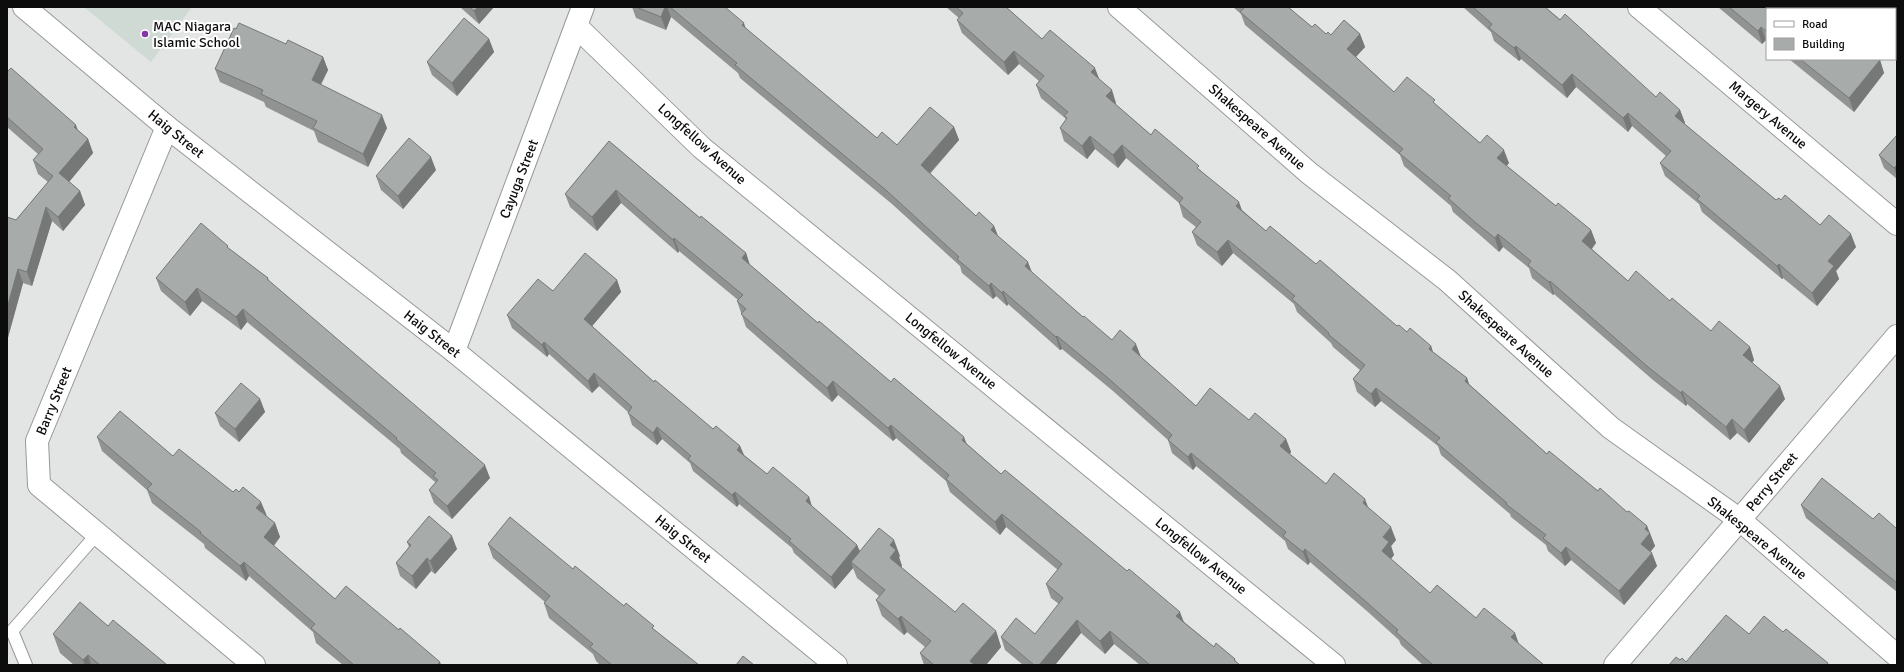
<svg xmlns="http://www.w3.org/2000/svg" width="1904" height="672" viewBox="0 0 1904 672" font-family="Signika,sans-serif">
<style>
.built{fill:#cfdad4}
.lines{fill:none;stroke-linecap:round;stroke-linejoin:round}
.service-casing{stroke:#969997;stroke-width:14}
.minor-casing{stroke:#969997;stroke-width:24}
.service{stroke:#fff;stroke-width:12}
.minor{stroke:#fff;stroke-width:22}
.wall{fill:#909391}
.shaded-wall{fill:#757876}
.building{fill:#a7aba9;stroke:#757876}
.poi-dot{fill:#8436a7;stroke:#fff;stroke-width:1.5}
.labels{text-anchor:middle;dominant-baseline:central;stroke-width:4;stroke-linejoin:round;paint-order:stroke}
.poi-label{font-size:14px;fill:#0b0c0b;stroke:#fff;text-anchor:start}
.street-label{font-size:14px;fill:#0b0c0b;stroke:#fff}
</style>
<rect width="100%" height="100%" fill="#e2e5e3"/>
<!-- built -->
<polygon class="built" points="84,7 192,7 151,62"/>
<g class="lines">
<!-- service casing -->
<g class="service-casing">
<polyline id="service" points="26,665 12,631 97,534"/>
</g>
<!-- minor casing -->
<g class="minor-casing">
<g id="minor">
<polyline points="24,7 167,127 454,351 836,665"/>
<polyline points="1119,7 1309,173 1447,280 1611,428 1740,520 1897,656"/>
<polyline points="1639,7 1897,224"/>
<polyline points="576,26 702,148 1334,665"/>
<polyline points="167,127 37,441 39,485 254,665"/>
<polyline points="454,351 583,7"/>
<polyline points="1615,665 1897,336"/>
</g>
</g>
<!-- service -->
<use href="#service" class="service"/>
<!-- minor -->
<use href="#minor" class="minor"/>
</g>
<!-- wall -->
<g class="wall">
<polygon points="460,7 494,7 479,24"/>
<polygon points="632,7 725,7 746,29 877,138 897,145 954,127 959,140 930,174 976,216 994,226 998,236 1032,273 1083,317 1112,340 1141,357 1196,406 1249,420 1286,439 1291,452 1290,454 1326,484 1368,508 1396,540 1391,546 1394,555 1391,559 1430,593 1476,618 1515,633 1519,644 1544,665 1423,665 1401,645 1399,640 1368,612 1310,562 1308,565 1288,549 1285,541 1196,466 1193,470 1172,453 1168,440 1113,391 1062,349 1060,350 1008,304 1007,306 996,296 993,299 962,273 960,266 892,204 740,78 738,73 671,17 666,30 636,18"/>
<polygon points="946,7 1006,7 1042,39 1099,79 1116,103 1115,104 1151,135 1200,170 1242,210 1266,231 1316,264 1397,326 1431,346 1433,352 1467,378 1469,384 1547,454 1647,526 1655,546 1651,551 1657,566 1624,605 1571,560 1565,566 1548,551 1546,545 1511,517 1510,514 1441,455 1438,446 1381,401 1375,407 1357,392 1353,379 1360,370 1333,347 1331,343 1297,312 1294,304 1233,253 1222,266 1197,245 1192,232 1196,227 1183,217 1179,203 1126,158 1118,168 1095,149 1087,159 1064,141 1060,128 1066,120 1065,118 1041,98 1036,85 1039,81 1019,64 1008,75 962,33 957,20 959,18"/>
<polygon points="1233,7 1288,7 1312,27 1326,34 1331,35 1360,34 1365,47 1356,57 1394,92 1436,105 1480,143 1509,163 1506,166 1556,206 1591,230 1596,243 1592,249 1628,281 1670,301 1711,331 1750,347 1754,360 1752,363 1785,399 1749,443 1737,433 1730,440 1687,404 1686,406 1653,380 1554,294 1553,295 1532,278 1529,268 1503,247 1499,252 1481,236 1453,212 1451,206 1404,166 1400,155 1245,25 1241,14"/>
<polygon points="1463,7 1545,7 1656,97 1680,110 1685,123 1684,124 1776,200 1781,200 1820,225 1856,247 1836,271 1839,279 1817,306 1783,278 1782,279 1702,212 1699,204 1665,176 1660,163 1666,156 1632,126 1628,132 1576,87 1567,98 1521,59 1519,61 1494,41 1491,32"/>
<polygon points="1718,7 1834,7 1767,9 1767,41 1766,40 1762,44"/>
<polygon points="236,29 286,44 323,57 328,70 321,85 387,128 368,167 318,142 314,131 266,107 264,102 220,82 215,69"/>
<polygon points="489,39 494,52 457,96 432,75 427,62"/>
<polygon points="1789,59 1878,59 1880,60 1884,73 1854,112"/>
<polygon points="7,72 88,139 93,153 69,182 80,191 85,205 63,231 52,221 32,286 23,283 7,341 7,217 16,220 48,182 38,174 33,160 38,154 7,127"/>
<polygon points="1897,135 1897,179 1884,168 1879,155"/>
<polygon points="609,141 700,218 746,253 750,265 818,323 891,382 967,444 1001,474 1183,621 1214,647 1235,659 1236,662 1240,665 1140,665 1114,644 1105,654 1081,633 1055,665 1023,665 1005,650 1001,637 1035,634 1059,604 1051,598 1046,584 1058,570 1006,527 1000,535 950,492 946,481 896,438 893,441 838,395 832,402 746,327 737,301 738,300 679,251 678,253 621,203 597,231 570,207 565,194"/>
<polygon points="436,170 403,209 381,190 376,176"/>
<polygon points="229,249 268,278 269,281 490,478 452,519 434,503 429,490 435,483 435,482 401,453 400,449 247,322 241,330 202,301 190,316 161,291 156,278"/>
<polygon points="617,280 621,292 592,326 654,382 713,429 740,446 744,455 767,474 809,497 812,507 857,545 860,551 900,556 899,557 902,566 901,567 955,612 996,631 1001,647 986,665 924,665 920,653 925,647 907,632 904,635 882,616 876,600 879,596 857,578 853,568 835,589 794,553 792,548 739,504 737,507 693,471 690,463 662,439 657,445 632,425 628,412 599,386 592,393 549,354 547,357 512,328 507,315 553,291"/>
<polygon points="260,399 265,412 239,442 220,426 215,413"/>
<polygon points="97,437 173,456 233,492 275,523 280,537 274,546 335,599 399,630 440,662 441,665 343,665 316,643 313,632 249,576 246,581 205,548 204,544 152,503 147,490 102,451"/>
<polygon points="1801,505 1873,519 1897,529 1897,592 1806,518"/>
<polygon points="407,542 457,549 435,574 431,571 416,589 400,576 396,563 409,547"/>
<polygon points="488,544 573,569 624,606 699,665 600,665 596,661 593,654 549,618 544,603 545,602 493,558"/>
<polygon points="108,626 166,665 74,665 60,653 53,634"/>
</g>
<!-- shaded-wall -->
<g class="shaded-wall">
<polygon points="478,7 494,7 479,24 474,11"/>
<polygon points="665,7 667,7 671,17 666,30 661,17"/>
<polygon points="1829,7 1834,7 1835,9 1827,9"/>
<polygon points="744,23 748,36 742,25"/>
<polygon points="1761,27 1766,40 1762,44 1758,31"/>
<polygon points="1360,34 1365,47 1351,62 1347,49"/>
<polygon points="489,39 494,52 457,96 452,83"/>
<polygon points="1516,46 1521,59 1519,61 1514,48"/>
<polygon points="1014,51 1019,64 1008,75 1004,62"/>
<polygon points="323,57 328,70 316,93 312,80"/>
<polygon points="1880,60 1884,73 1854,112 1849,98"/>
<polygon points="1095,68 1100,81 1091,72"/>
<polygon points="1572,74 1576,87 1567,98 1562,85"/>
<polygon points="1112,90 1116,103 1111,110 1106,96"/>
<polygon points="1680,110 1685,123 1680,129 1675,116"/>
<polygon points="1628,113 1632,126 1628,132 1623,118"/>
<polygon points="382,115 387,128 368,167 363,154"/>
<polygon points="76,125 81,139 74,127"/>
<polygon points="954,127 959,140 925,178 921,165"/>
<polygon points="1090,136 1095,149 1087,159 1082,146"/>
<polygon points="88,139 93,153 64,188 59,173"/>
<polygon points="1122,145 1126,158 1118,168 1113,155"/>
<polygon points="1504,150 1509,163 1502,172 1497,158"/>
<polygon points="431,157 436,170 403,209 398,196"/>
<polygon points="1897,165 1897,176 1894,168"/>
<polygon points="616,190 621,203 597,231 592,217"/>
<polygon points="80,191 85,205 63,231 58,217"/>
<polygon points="1239,202 1244,216 1236,206"/>
<polygon points="46,207 52,221 32,286 27,272"/>
<polygon points="994,226 999,239 991,230"/>
<polygon points="1591,230 1596,243 1587,254 1582,241"/>
<polygon points="1498,234 1503,247 1499,252 1495,238"/>
<polygon points="1851,234 1856,247 1836,271 1839,279 1817,306 1812,293 1828,261"/>
<polygon points="674,238 679,251 678,253 673,240"/>
<polygon points="1228,240 1233,253 1222,266 1217,252"/>
<polygon points="746,253 750,266 742,258"/>
<polygon points="1028,262 1033,275 1025,266"/>
<polygon points="1779,264 1783,278 1782,279 1777,266"/>
<polygon points="18,269 23,283 7,341 7,308"/>
<polygon points="617,280 621,292 588,331 584,319"/>
<polygon points="1550,281 1554,294 1553,295 1549,282"/>
<polygon points="991,283 996,296 993,299 989,286"/>
<polygon points="197,288 202,301 190,316 185,302"/>
<polygon points="1003,291 1008,304 1007,306 1002,293"/>
<polygon points="243,309 247,322 241,330 236,317"/>
<polygon points="1057,336 1062,349 1060,350 1056,337"/>
<polygon points="544,342 549,354 547,357 542,345"/>
<polygon points="1136,344 1141,357 1132,349"/>
<polygon points="1431,346 1435,359 1429,349"/>
<polygon points="1750,347 1754,360 1748,368 1743,355"/>
<polygon points="594,373 599,386 592,393 588,381"/>
<polygon points="1467,378 1471,391 1465,381"/>
<polygon points="833,381 838,395 832,402 827,388"/>
<polygon points="1780,386 1785,399 1749,443 1744,430"/>
<polygon points="1376,388 1381,401 1375,407 1371,394"/>
<polygon points="1682,391 1687,404 1686,406 1681,393"/>
<polygon points="260,399 265,412 239,442 235,429"/>
<polygon points="1732,419 1737,433 1730,440 1726,427"/>
<polygon points="891,425 896,438 893,441 888,428"/>
<polygon points="657,427 662,439 657,445 653,433"/>
<polygon points="964,437 969,450 962,440"/>
<polygon points="1286,439 1291,452 1285,459 1280,446"/>
<polygon points="740,446 745,458 737,450"/>
<polygon points="1191,453 1196,466 1193,470 1188,457"/>
<polygon points="485,465 490,478 452,519 447,506"/>
<polygon points="735,492 739,504 737,507 732,495"/>
<polygon points="809,497 813,510 806,501"/>
<polygon points="1365,499 1370,512 1363,503"/>
<polygon points="261,502 267,516 256,508"/>
<polygon points="1002,514 1006,527 1000,535 995,522"/>
<polygon points="275,523 280,537 269,551 264,537"/>
<polygon points="1647,526 1655,546 1646,557 1641,544 1645,529"/>
<polygon points="1391,527 1396,540 1391,546 1394,555 1386,564 1382,551 1383,537"/>
<polygon points="452,536 457,549 435,574 430,561"/>
<polygon points="894,540 900,556 899,557 902,566 895,574 890,558 890,545"/>
<polygon points="857,545 862,557 851,562 853,568 835,589 831,577"/>
<polygon points="1566,547 1571,560 1565,566 1561,553"/>
<polygon points="1305,549 1310,562 1308,565 1303,552"/>
<polygon points="1652,553 1657,566 1624,605 1619,591"/>
<polygon points="427,558 431,571 416,589 412,576"/>
<polygon points="244,562 249,576 246,581 240,566"/>
<polygon points="1180,612 1185,625 1176,616"/>
<polygon points="901,616 907,632 904,635 898,619"/>
<polygon points="1077,620 1081,633 1055,665 1039,665"/>
<polygon points="996,631 1001,647 986,665 971,665 970,661"/>
<polygon points="1110,631 1114,644 1105,654 1100,641"/>
<polygon points="1515,633 1519,646 1511,637"/>
<polygon points="88,655 91,665 85,665 83,660"/>
<polygon points="440,662 441,665 437,665"/>
</g>
<!-- building -->
<g class="building">
<polygon points="470,7 478,7 474,11"/>
<polygon points="636,7 665,7 661,17"/>
<polygon points="670,7 725,7 744,23 742,25 877,138 882,132 897,145 930,107 954,127 921,165 976,216 979,212 994,226 991,230 1028,262 1025,266 1083,317 1084,316 1112,340 1120,330 1136,344 1132,349 1196,406 1210,388 1249,420 1255,413 1286,439 1280,446 1326,484 1334,473 1365,499 1363,503 1391,527 1383,537 1389,542 1382,551 1430,593 1437,585 1476,618 1484,608 1515,633 1511,637 1544,665 1433,665 1396,632 1398,630 1363,599 1305,549 1303,552 1283,536 1286,532 1191,453 1188,457 1168,440 1172,435 1108,378 1057,336 1056,337 1003,291 1002,293 991,283 989,286 957,259 959,257 887,191 735,65 737,63"/>
<polygon points="956,7 1006,7 1042,39 1050,30 1095,68 1091,72 1112,90 1106,96 1151,135 1155,129 1199,166 1197,168 1239,202 1236,206 1266,231 1270,226 1316,264 1320,260 1397,326 1399,325 1407,332 1410,328 1431,346 1429,349 1467,378 1465,381 1547,454 1549,451 1598,491 1600,488 1627,512 1629,511 1647,526 1645,529 1650,533 1641,544 1652,553 1619,591 1566,547 1561,553 1543,538 1546,535 1506,504 1507,503 1436,442 1440,438 1376,388 1371,394 1353,379 1365,365 1328,334 1329,333 1292,299 1295,296 1228,240 1217,252 1192,232 1201,222 1179,203 1183,198 1122,145 1113,155 1090,136 1082,146 1060,128 1067,118 1064,116 1068,112 1036,85 1044,76 1014,51 1004,62 957,20 963,13"/>
<polygon points="1243,7 1288,7 1312,27 1315,24 1326,34 1328,32 1331,35 1344,20 1360,34 1347,49 1394,92 1407,77 1435,100 1433,102 1480,143 1487,135 1504,150 1497,158 1556,206 1558,203 1591,230 1582,241 1628,281 1636,271 1670,301 1672,298 1711,331 1719,321 1750,347 1743,355 1780,386 1744,430 1732,419 1726,427 1682,391 1681,393 1648,367 1550,281 1549,282 1528,265 1531,261 1498,234 1495,238 1476,223 1448,198 1451,196 1399,153 1403,149 1240,12 1244,8"/>
<polygon points="1473,7 1545,7 1560,20 1565,14 1656,97 1660,92 1680,110 1675,116 1776,200 1779,198 1781,200 1785,195 1820,225 1829,215 1851,234 1828,261 1834,266 1812,293 1779,264 1777,266 1697,199 1700,196 1660,163 1671,151 1628,113 1623,118 1572,74 1562,85 1516,46 1514,48 1489,28 1492,24"/>
<polygon points="1729,7 1829,7 1827,9 1767,9 1767,32 1761,27 1758,31"/>
<polygon points="464,18 489,39 452,83 427,62"/>
<polygon points="239,23 286,44 288,40 323,57 312,80 382,115 363,154 313,128 317,121 261,94 263,90 215,69 234,28 236,29"/>
<polygon points="1800,59 1878,59 1880,60 1849,98"/>
<polygon points="11,68 76,125 74,127 88,139 59,173 80,191 58,217 46,207 27,272 18,269 7,308 7,217 16,220 53,176 33,160 43,149 7,117 7,72"/>
<polygon points="1897,135 1897,165 1894,168 1879,155"/>
<polygon points="409,138 431,157 398,196 376,176"/>
<polygon points="609,141 700,218 701,216 746,253 742,258 818,323 819,321 891,382 894,378 964,437 962,440 1001,474 1005,470 1127,571 1129,569 1180,612 1176,616 1214,647 1216,643 1235,659 1234,660 1240,665 1150,665 1110,631 1100,641 1077,620 1039,665 1034,665 1001,637 1016,618 1035,634 1063,598 1046,584 1062,564 1002,514 995,522 946,479 949,475 891,425 888,428 833,381 827,388 741,314 746,309 737,301 743,295 674,238 673,240 616,190 592,217 565,194"/>
<polygon points="201,223 228,246 227,247 268,278 267,279 485,465 447,506 429,490 438,480 433,476 436,473 396,439 397,438 243,309 236,317 197,288 185,302 156,278"/>
<polygon points="585,253 617,280 584,319 654,382 655,380 713,429 716,426 740,446 737,450 767,474 773,467 809,497 806,501 857,545 831,577 789,541 791,539 735,492 732,495 688,459 691,456 657,427 653,433 628,413 632,407 594,373 588,381 544,342 542,345 507,315 538,279 553,291"/>
<polygon points="241,383 260,399 235,429 215,413"/>
<polygon points="120,411 173,456 179,449 233,492 236,489 239,492 243,487 261,502 256,508 275,523 264,537 335,599 346,586 399,630 400,628 440,662 437,665 354,665 311,628 315,624 244,562 240,566 200,533 201,532 147,489 152,484 97,437"/>
<polygon points="1822,478 1873,519 1879,513 1897,529 1897,583 1801,505"/>
<polygon points="429,516 452,536 430,561 427,558 412,576 396,563 411,545 407,542"/>
<polygon points="510,517 573,569 575,566 624,606 626,603 654,626 652,628 699,665 612,665 590,647 593,644 544,603 550,596 488,544"/>
<polygon points="879,528 894,540 890,545 896,550 890,558 955,612 963,603 996,631 970,661 975,665 934,665 920,653 931,641 901,616 898,619 876,600 885,590 851,562"/>
<polygon points="80,602 108,626 113,620 166,664 165,665 100,665 88,655 83,660 53,634"/>
<polygon points="1726,615 1749,634 1764,616 1783,632 1786,629 1828,663 1827,665 1669,665 1676,657 1680,660 1682,658 1686,662"/>
<polygon points="743,656 754,665 736,665"/>
</g>
<!-- markers -->
<circle class="poi-dot" cx="145" cy="34" r="4"/>
<g class="labels">
<!-- poi labels -->
<g class="poi-label">
<text x="153" y="26">MAC Niagara<tspan x="153" dy="16">Islamic School</tspan></text>
</g>
<!-- street labels -->
<g class="street-label">
<text transform="translate(1768 115) rotate(40)">Margery Avenue</text>
<text transform="translate(1257 127) rotate(41)">Shakespeare Avenue</text>
<text transform="translate(176 134) rotate(39)">Haig Street</text>
<text transform="translate(702 144) rotate(42)">Longfellow Avenue</text>
<text transform="translate(519 179) rotate(-69)">Cayuga Street</text>
<text transform="translate(432 334) rotate(38)">Haig Street</text>
<text transform="translate(1506 334) rotate(42)">Shakespeare Avenue</text>
<text transform="translate(951 351) rotate(39)">Longfellow Avenue</text>
<text transform="translate(54 401) rotate(-68)">Barry Street</text>
<text transform="translate(1772 482) rotate(-50)">Perry Street</text>
<text transform="translate(1757 538) rotate(39)">Shakespeare Avenue</text>
<text transform="translate(683 539) rotate(39)">Haig Street</text>
<text transform="translate(1201 556) rotate(39)">Longfellow Avenue</text>
</g>
</g>
<!-- border -->
<rect width="1904" height="672" fill="none" stroke="#0b0c0b" stroke-width="16"/>
<!-- legend -->
<rect x="1766" y="8" width="130" height="52" fill="#ffffff" stroke="#9d9e9d"/>
<rect x="1774" y="21" width="20" height="6" fill="#ffffff" stroke="#9d9e9d"/>
<text x="1802" y="28" font-size="12" fill="#0b0c0b">Road</text>
<rect x="1774" y="38" width="20" height="12" fill="#a7aba9" stroke="#9d9e9d"/>
<text x="1802" y="48" font-size="12" fill="#0b0c0b">Building</text>
</svg>
